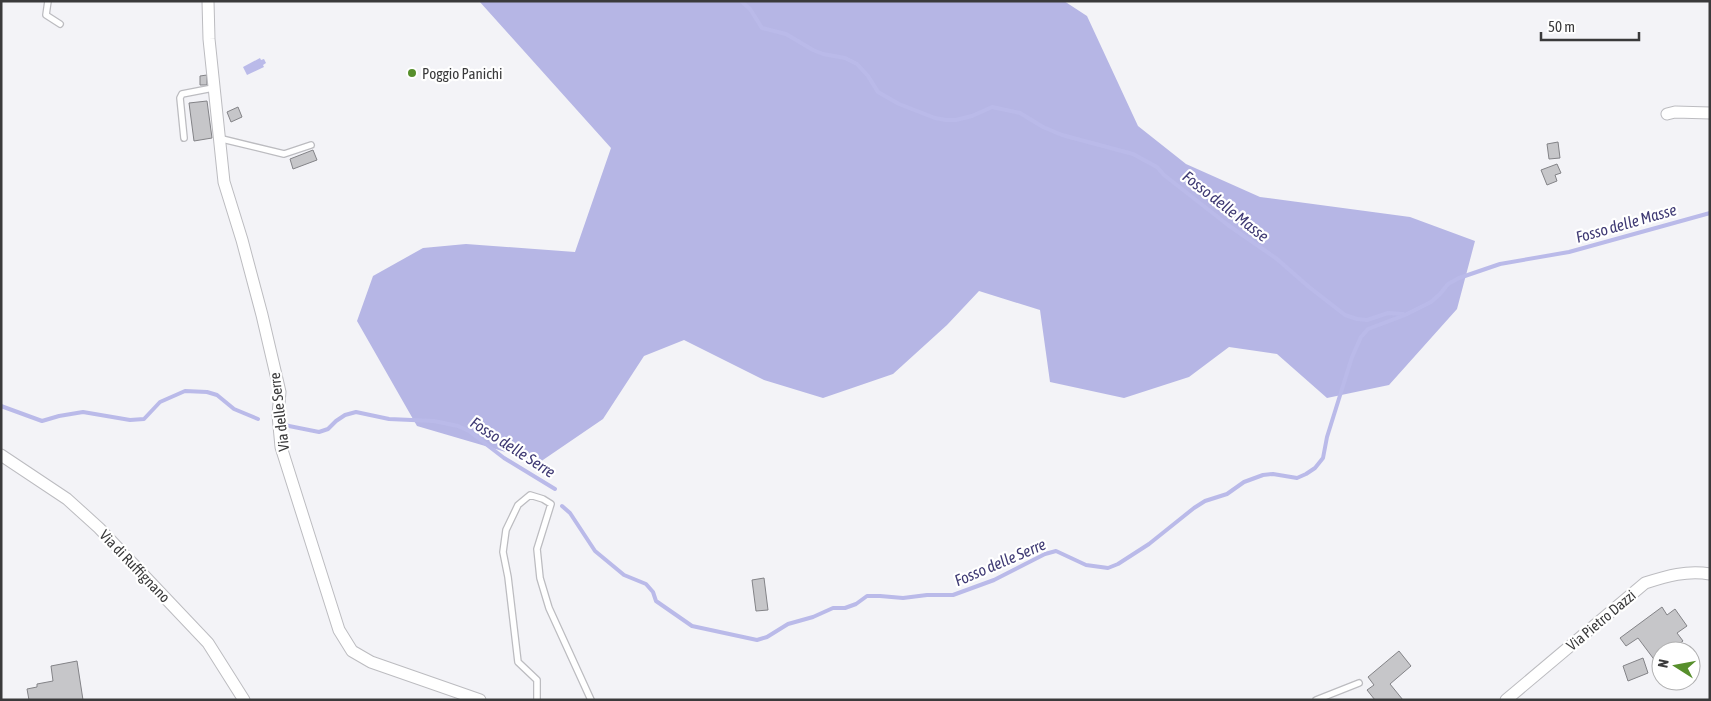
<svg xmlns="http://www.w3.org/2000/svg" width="1711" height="701" viewBox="0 0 1711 701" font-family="'Asap Condensed',sans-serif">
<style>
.forest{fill:#b6b6e5}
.water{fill:#babae9}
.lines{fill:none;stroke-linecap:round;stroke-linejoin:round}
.stream{stroke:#babae9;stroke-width:4}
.building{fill:#c6c6c9;stroke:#838387}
.lane-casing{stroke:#bcbcc0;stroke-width:8}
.street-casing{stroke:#bcbcc0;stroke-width:13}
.lane{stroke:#fff;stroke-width:5.5}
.street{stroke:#fff;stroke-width:11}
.poi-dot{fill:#578f2c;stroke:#fff;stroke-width:2}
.labels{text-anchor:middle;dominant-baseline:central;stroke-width:4.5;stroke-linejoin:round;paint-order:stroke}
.poi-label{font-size:15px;fill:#3a3a3b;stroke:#fff;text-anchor:start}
.street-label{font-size:15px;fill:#3a3a3b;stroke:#fff}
.water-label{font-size:16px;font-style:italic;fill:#3e3973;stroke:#fff}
</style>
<rect width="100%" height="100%" fill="#f3f3f7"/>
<!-- forest -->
<polygon class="forest" points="479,1 1064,1 1087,16 1138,126 1186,164 1260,197 1410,217 1475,241 1457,309 1389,385 1327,398 1277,354 1229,347 1189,377 1124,398 1050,382 1040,310 979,291 947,325 893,374 823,398 764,380 684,340 644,356 603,419 540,462 417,426 357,321 373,276 423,248 466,244 575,252 611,148"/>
<!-- water -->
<polygon class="water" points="260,58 261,60 264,59 266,63 263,65 264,67 247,75 243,67"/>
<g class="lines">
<!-- stream -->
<g class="stream">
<polyline points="741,1 750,9 762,28 786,34 813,50 823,54 845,58 857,64 868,76 878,92 899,104 935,118 946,120 956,120 972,116 992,107 1020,113 1043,127 1062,135 1133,154 1157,167 1164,175 1228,225 1277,259 1309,287 1345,315 1357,319 1367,320 1388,313 1403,314"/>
<polyline points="1,406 42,421 59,416 83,412 130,420 144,419 160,402 185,391 207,392 217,395 234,409 258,419"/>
<polyline points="284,425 319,432 328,429 336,421 345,415 356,412 389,419 434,421 458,426 469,431 504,458 555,489"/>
<polyline points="562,506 570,513 595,551 624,575 646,584 653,592 656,601 692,626 757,640 767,637 788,624 813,617 833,608 845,608 856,604 867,596 880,596 903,598 927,595 953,595 994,580 1045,554 1056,551 1086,565 1108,568 1118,564 1149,544 1194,508 1205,501 1227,494 1244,482 1263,475 1273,474 1297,478 1306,474 1315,468 1323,458 1327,437 1352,357 1361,337 1368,329 1405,315 1431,302 1440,294 1448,284 1459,278 1500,264 1569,252 1710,213"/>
</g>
</g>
<!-- building -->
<g class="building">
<polygon points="207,75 207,85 200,85 200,76"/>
<polygon points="207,101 212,138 194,141 189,103"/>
<polygon points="238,107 242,117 231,122 227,112"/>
<polygon points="1558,142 1560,158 1549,159 1547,144"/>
<polygon points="313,150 317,160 293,169 290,159"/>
<polygon points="1557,164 1561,173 1555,175 1557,181 1547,185 1541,170"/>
<polygon points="764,578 768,610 756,611 752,580"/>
<polygon points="1662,607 1667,615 1675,609 1687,626 1677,633 1683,641 1670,651 1661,651 1661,658 1656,662 1638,638 1626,646 1620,638"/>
<polygon points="1399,651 1411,666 1390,684 1403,700 1375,700 1367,690 1374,685 1368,677"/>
<polygon points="1643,658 1648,673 1628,681 1623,666"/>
<polygon points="77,661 83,700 29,700 27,689 37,687 37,684 53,681 51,666"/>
</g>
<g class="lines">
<!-- lane casing -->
<g class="lane-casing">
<g id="lane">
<polyline points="48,1 46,15 60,24"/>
<polyline points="184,138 180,98 182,94 213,88"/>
<polyline points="218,138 284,154 311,145"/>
<polyline points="537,700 537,680 518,662 508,577 503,552 506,530 518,505 530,495 543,499 551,504 537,549 540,578 549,608 591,700"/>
<polyline points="1316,700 1359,683"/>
</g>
</g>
<!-- street casing -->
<g class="street-casing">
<g id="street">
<polyline points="208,1 209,39 224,182 242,240 262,315 280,392 278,415 281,447 339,630 352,651 371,662 480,700"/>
<polyline points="1667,114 1675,112 1710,113"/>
<polyline points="1,455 67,499 99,528 208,643 244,700"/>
<path d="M1506 700 1645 583C1667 576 1687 570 1710 574"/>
</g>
</g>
<!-- lane -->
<use href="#lane" class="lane"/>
<!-- street -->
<use href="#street" class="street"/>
</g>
<!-- markers -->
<circle class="poi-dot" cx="412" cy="73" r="5"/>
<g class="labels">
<!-- poi labels -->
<g class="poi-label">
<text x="422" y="73">Poggio Panichi</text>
</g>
<!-- street labels -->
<g class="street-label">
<text transform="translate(279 412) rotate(-97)">Via delle Serre</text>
<text transform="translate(135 566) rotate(46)">Via di Ruffignano</text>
<text transform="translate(1601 620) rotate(-40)">Via Pietro Dazzi</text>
</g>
<!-- water labels -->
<g class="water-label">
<text transform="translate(1226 206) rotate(38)">Fosso delle Masse</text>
<text transform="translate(1626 223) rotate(-16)">Fosso delle Masse</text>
<text transform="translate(513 447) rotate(33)">Fosso delle Serre</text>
<text transform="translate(1000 562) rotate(-23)">Fosso delle Serre</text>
</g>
</g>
<!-- border -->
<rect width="1711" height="701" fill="none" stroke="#3a3a3b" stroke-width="5"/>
<!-- north arrow -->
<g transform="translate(1676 666) rotate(281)"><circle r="24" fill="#ffffff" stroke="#b0b0b1"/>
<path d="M0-4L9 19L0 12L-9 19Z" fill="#578f2c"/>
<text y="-8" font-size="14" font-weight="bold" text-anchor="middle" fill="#3a3a3b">N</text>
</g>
<!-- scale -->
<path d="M1541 32v8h98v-8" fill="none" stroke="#3a3a3b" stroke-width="2.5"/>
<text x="1548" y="32" font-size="15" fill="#3a3a3b" stroke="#ffffff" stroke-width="4" paint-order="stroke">50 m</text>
</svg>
